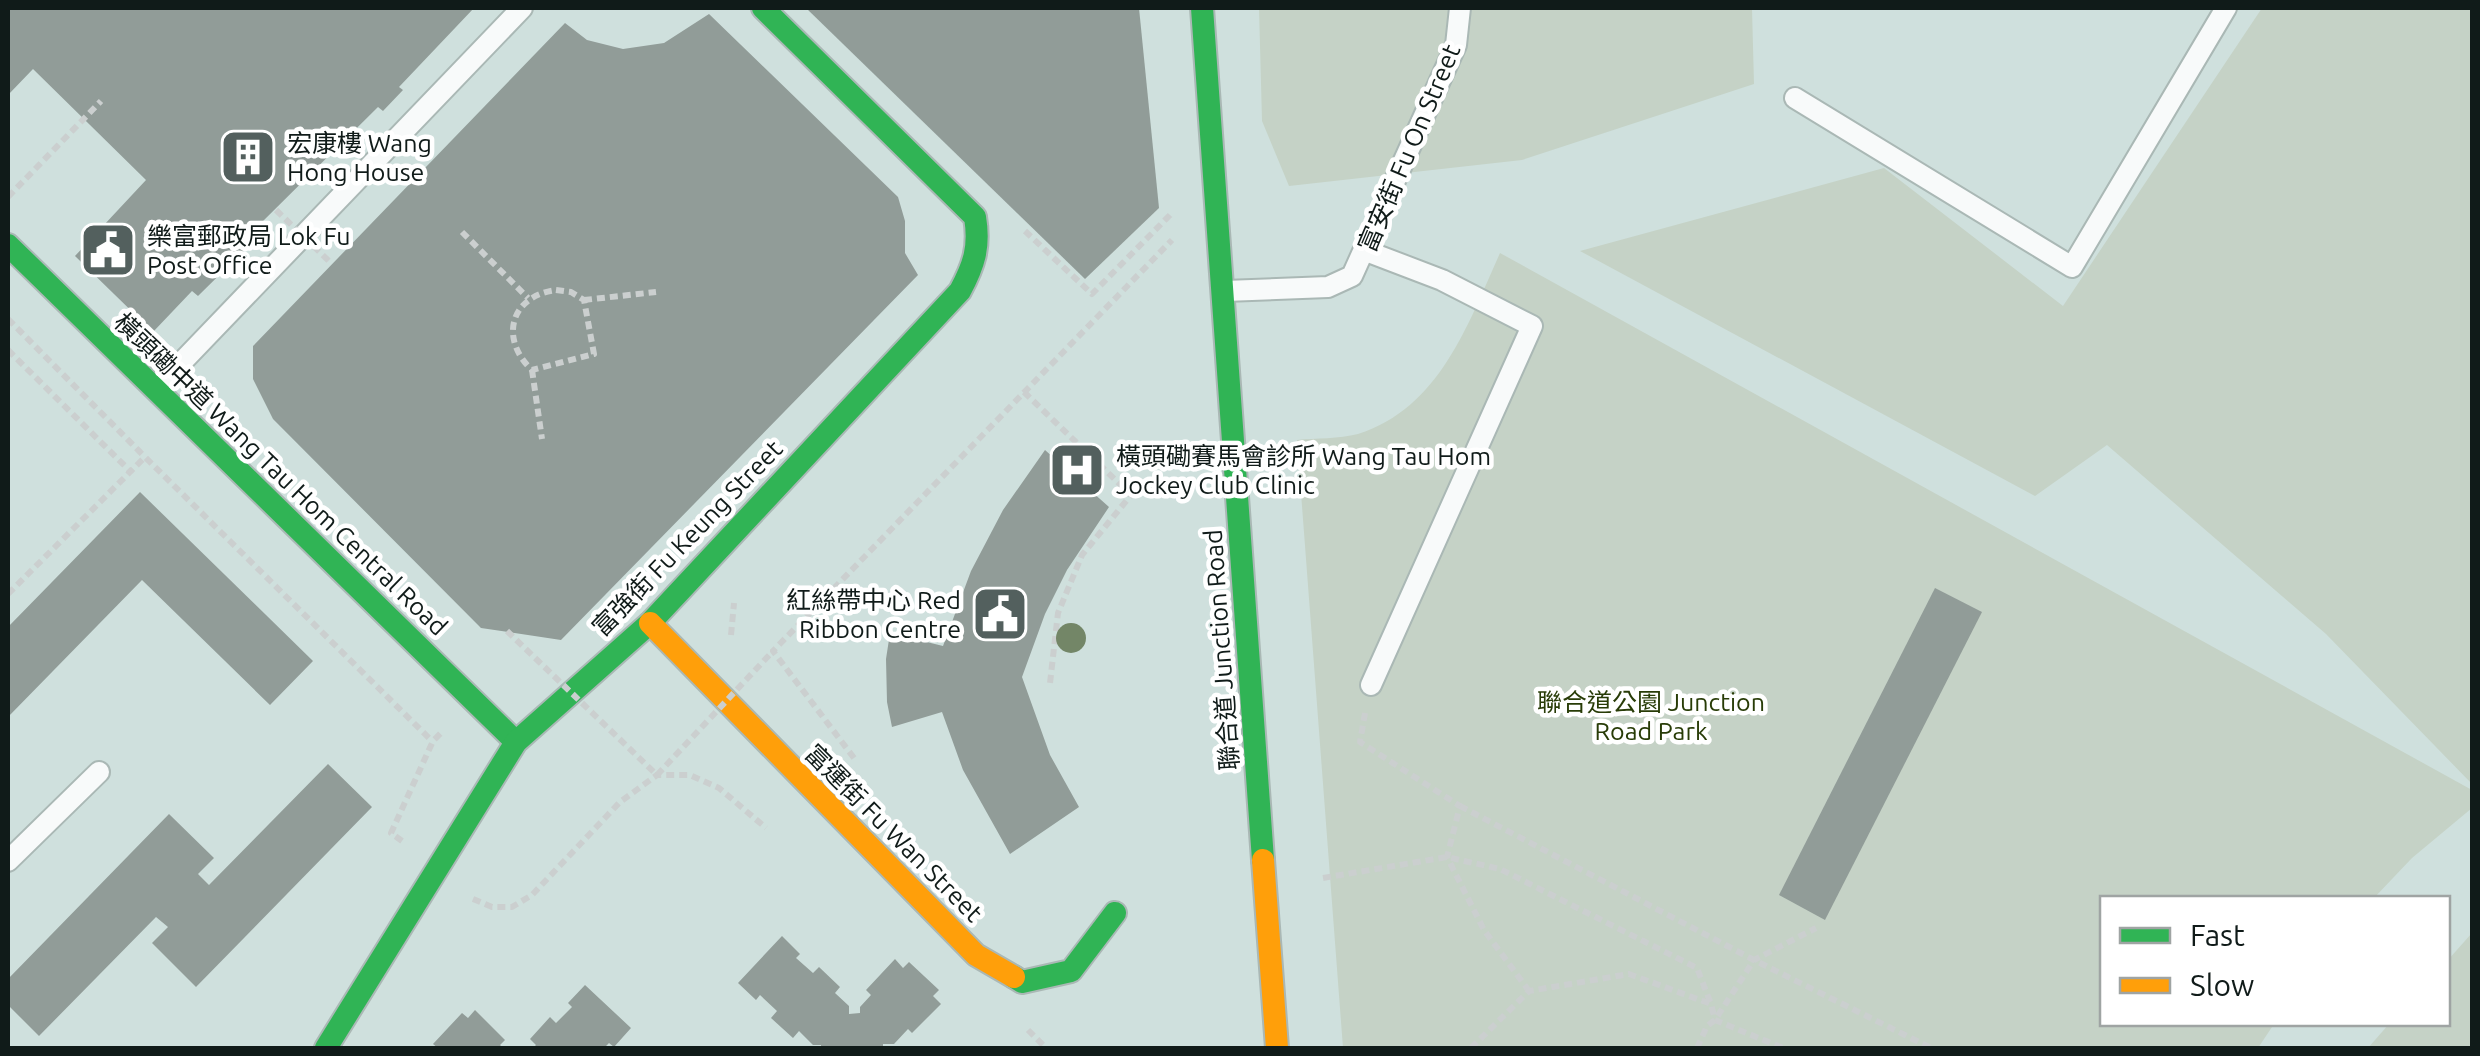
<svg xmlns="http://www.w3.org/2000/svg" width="2480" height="1056" viewBox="0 0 2480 1056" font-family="Ubuntu,'Noto Sans TC',sans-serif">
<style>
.green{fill:#c5d2c6}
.building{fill:#919c98}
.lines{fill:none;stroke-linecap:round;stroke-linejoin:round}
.lane-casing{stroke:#aab8b5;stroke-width:24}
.fast-casing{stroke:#aab8b5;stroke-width:26}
.slow-casing{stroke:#aab8b5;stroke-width:26}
.path{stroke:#cbcfcf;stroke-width:6;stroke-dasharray:8 5;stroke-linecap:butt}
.lane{stroke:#f8fafa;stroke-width:20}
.fast{stroke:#30b455;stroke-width:22}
.slow{stroke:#ff9f0a;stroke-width:22}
.path-bridge{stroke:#cbcfcf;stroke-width:6;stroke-dasharray:8 5;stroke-linecap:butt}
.tree{fill:#738667}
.labels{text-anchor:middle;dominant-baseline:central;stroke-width:9;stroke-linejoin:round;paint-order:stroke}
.poi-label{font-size:25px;fill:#101b19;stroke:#fff;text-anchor:start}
.street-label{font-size:25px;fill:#101b19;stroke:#fff}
.park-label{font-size:25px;fill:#283c07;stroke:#fff}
</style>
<rect width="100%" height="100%" fill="#cfe0dd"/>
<!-- green -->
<g class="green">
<polygon points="1259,8 1752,8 1754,84 1522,160 1289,186 1262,121"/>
<polygon points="2262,8 2472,8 2472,784 2326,634 2107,445 2035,496 1580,251 1884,168 2063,306"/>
<path d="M1500 253 2472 790V808L2412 858 2374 898H2102V1024H2274L2258 1048H1343L1297 440C1316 438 1339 439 1358 434 1440 408 1468 324 1500 253Z"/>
<polygon points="2472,933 2472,1048 2368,1048 2389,1024 2448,1024 2448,960"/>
</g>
<!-- building -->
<g class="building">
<polygon points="8,8 474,8 399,87 403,90 383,111 378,107 259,225 265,230 198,296 192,291 153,332 75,256 146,180 33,69 8,95"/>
<polygon points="806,8 1139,8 1159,208 1085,279"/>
<polygon points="709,14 898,197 905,221 905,253 918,275 561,640 481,628 273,419 253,379 253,346 565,23 587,40 623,49 664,43"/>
<polygon points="1045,450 1109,507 1067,570 1045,614 1022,677 1050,755 1079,807 1010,854 963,770 942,712 892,727 887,702 886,659 890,633 943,646 971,571 1003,510"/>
<polygon points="140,492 313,661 270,705 142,580 8,717 8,627"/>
<polygon points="1935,588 1982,612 1825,920 1779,895"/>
<polygon points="328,764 372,807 196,987 152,943 168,927 156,917 39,1036 8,1005 8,979 169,814 214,858 198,874 209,885"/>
<polygon points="782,936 800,954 796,958 813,973 819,967 840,987 835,993 849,1006 849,1014 860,1013 860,1007 871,995 866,990 895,959 903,968 909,962 939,990 933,996 941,1004 912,1033 908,1029 894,1044 883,1044 883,1048 821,1048 821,1045 813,1045 799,1031 793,1038 771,1018 777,1011 760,995 756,1000 738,983"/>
<polygon points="585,985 631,1028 614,1047 609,1043 604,1048 533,1048 536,1045 530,1039 550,1017 556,1023 572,1007 568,1003"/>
<polygon points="475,1010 505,1040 500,1045 503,1048 438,1048 433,1044 462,1013 468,1018"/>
</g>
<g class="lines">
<!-- lane casing -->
<g class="lane-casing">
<g id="lane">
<polyline points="1795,98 2072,267 2226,8"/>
<polyline points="1366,251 1442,280 1532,326 1371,685"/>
<polyline points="1225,291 1328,287 1352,276 1456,45 1460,8"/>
<polyline points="156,389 522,8"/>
<polyline points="8,861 99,772"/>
</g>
</g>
<!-- fast casing -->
<g class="fast-casing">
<g id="fast">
<polyline points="1202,8 1263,860"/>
<polyline points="8,245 516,742"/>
<polyline points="1014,977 1022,982 1071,971 1115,913"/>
<path d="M326 1048 516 742 650 623 960 291C974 265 980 247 975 217L763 8"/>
</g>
</g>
<!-- slow casing -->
<g class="slow-casing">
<g id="slow">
<polyline points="650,623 976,955 1014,977"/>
<polyline points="1263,860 1277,1048"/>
</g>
</g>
<!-- path -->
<g class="path">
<polyline points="8,197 101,101"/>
<polyline points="1025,231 1092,294 1170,215"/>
<polyline points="462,232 528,298"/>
<path d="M556 290 571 292 584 300 594 354 532 370C499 339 510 296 556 290Z"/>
<polyline points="584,300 656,292"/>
<polyline points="8,319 145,457"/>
<polyline points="8,350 132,473"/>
<polyline points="532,370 542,439"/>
<polyline points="1024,392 1131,495 1082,555 1058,613 1050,683"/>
<polyline points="8,594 145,457 432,741"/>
<polyline points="731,635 734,603"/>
<polyline points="1365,713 1360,742 1460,806 1447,857 1484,930 1529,991"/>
<polyline points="854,758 773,651 1172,240"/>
<polyline points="1460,806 1754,960 1931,1048"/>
<polyline points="402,841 391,833 433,741 442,732"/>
<polyline points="1323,878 1447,857 1500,869 1697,968 1711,1004"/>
<polyline points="473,899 492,907 512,907 532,895 620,802 657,775 690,775 719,788 766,828"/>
<polyline points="1028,1030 1043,1045 1041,1048"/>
<polyline points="1471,1048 1529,991 1629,974 1711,1004 1715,1020 1783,1048"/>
<polyline points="1697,1048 1707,1026 1715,1020 1754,960 1816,928"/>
</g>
<!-- lane -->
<use href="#lane" class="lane"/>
<!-- fast -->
<use href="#fast" class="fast"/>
<!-- slow -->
<use href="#slow" class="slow"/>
<!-- path-bridge -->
<g class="path-bridge">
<polyline points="276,210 332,264"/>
<polyline points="507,631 657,775 773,651"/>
</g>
</g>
<!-- trees -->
<circle class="tree" cx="1071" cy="638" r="15"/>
<!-- icons -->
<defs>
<g id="building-square" transform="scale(2.875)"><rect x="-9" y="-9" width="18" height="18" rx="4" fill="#53605e" stroke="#fff"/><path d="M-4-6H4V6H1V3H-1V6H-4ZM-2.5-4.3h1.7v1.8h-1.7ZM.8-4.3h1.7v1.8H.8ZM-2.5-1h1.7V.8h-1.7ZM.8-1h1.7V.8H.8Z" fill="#fff"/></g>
<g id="civic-square" transform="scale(2.875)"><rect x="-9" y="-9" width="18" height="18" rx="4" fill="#53605e" stroke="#fff"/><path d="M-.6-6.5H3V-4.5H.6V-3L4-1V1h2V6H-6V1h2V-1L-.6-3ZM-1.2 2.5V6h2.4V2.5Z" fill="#fff"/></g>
<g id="hospital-square" transform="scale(2.875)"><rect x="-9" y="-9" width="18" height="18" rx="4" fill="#53605e" stroke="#fff"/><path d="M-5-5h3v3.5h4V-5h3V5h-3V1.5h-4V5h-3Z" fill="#fff"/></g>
</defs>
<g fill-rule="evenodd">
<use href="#building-square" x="248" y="157"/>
<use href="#civic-square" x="108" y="250"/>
<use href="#hospital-square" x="1077" y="470"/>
<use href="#civic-square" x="1000" y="614"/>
</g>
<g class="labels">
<!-- poi labels -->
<g class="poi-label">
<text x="287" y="143">宏康樓 Wang<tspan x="287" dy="29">Hong House</tspan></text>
<text x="147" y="236">樂富郵政局 Lok Fu<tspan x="147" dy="29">Post Office</tspan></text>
<text x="1116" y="456">橫頭磡賽馬會診所 Wang Tau Hom<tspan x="1116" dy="29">Jockey Club Clinic</tspan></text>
<text x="961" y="600" text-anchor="end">紅絲帶中心 Red<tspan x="961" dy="29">Ribbon Centre</tspan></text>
</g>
<!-- street labels -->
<g class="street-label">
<text transform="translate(1409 148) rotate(-67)">富安街 Fu On Street</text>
<text transform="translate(281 474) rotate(44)">橫頭磡中道 Wang Tau Hom Central Road</text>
<text transform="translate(687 538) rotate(-46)">富強街 Fu Keung Street</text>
<text transform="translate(1221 650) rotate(-94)">聯合道 Junction Road</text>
<text transform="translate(894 833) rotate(45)">富運街 Fu Wan Street</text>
</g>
<!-- park labels -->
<g class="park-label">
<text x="1651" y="702">聯合道公園 Junction<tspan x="1651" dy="29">Road Park</tspan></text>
</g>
</g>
<!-- border -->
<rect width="2480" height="1056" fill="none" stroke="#101b19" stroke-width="20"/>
<!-- legend -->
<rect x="2100" y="896" width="350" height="130" fill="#ffffff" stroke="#9fa4a3" stroke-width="2.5"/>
<rect x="2120" y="928" width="50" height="15" fill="#30b455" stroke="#9fa4a3" stroke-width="2.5"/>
<text x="2190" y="946" font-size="30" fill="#101b19">Fast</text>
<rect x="2120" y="978" width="50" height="15" fill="#ff9f0a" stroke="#9fa4a3" stroke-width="2.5"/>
<text x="2190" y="996" font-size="30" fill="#101b19">Slow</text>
</svg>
